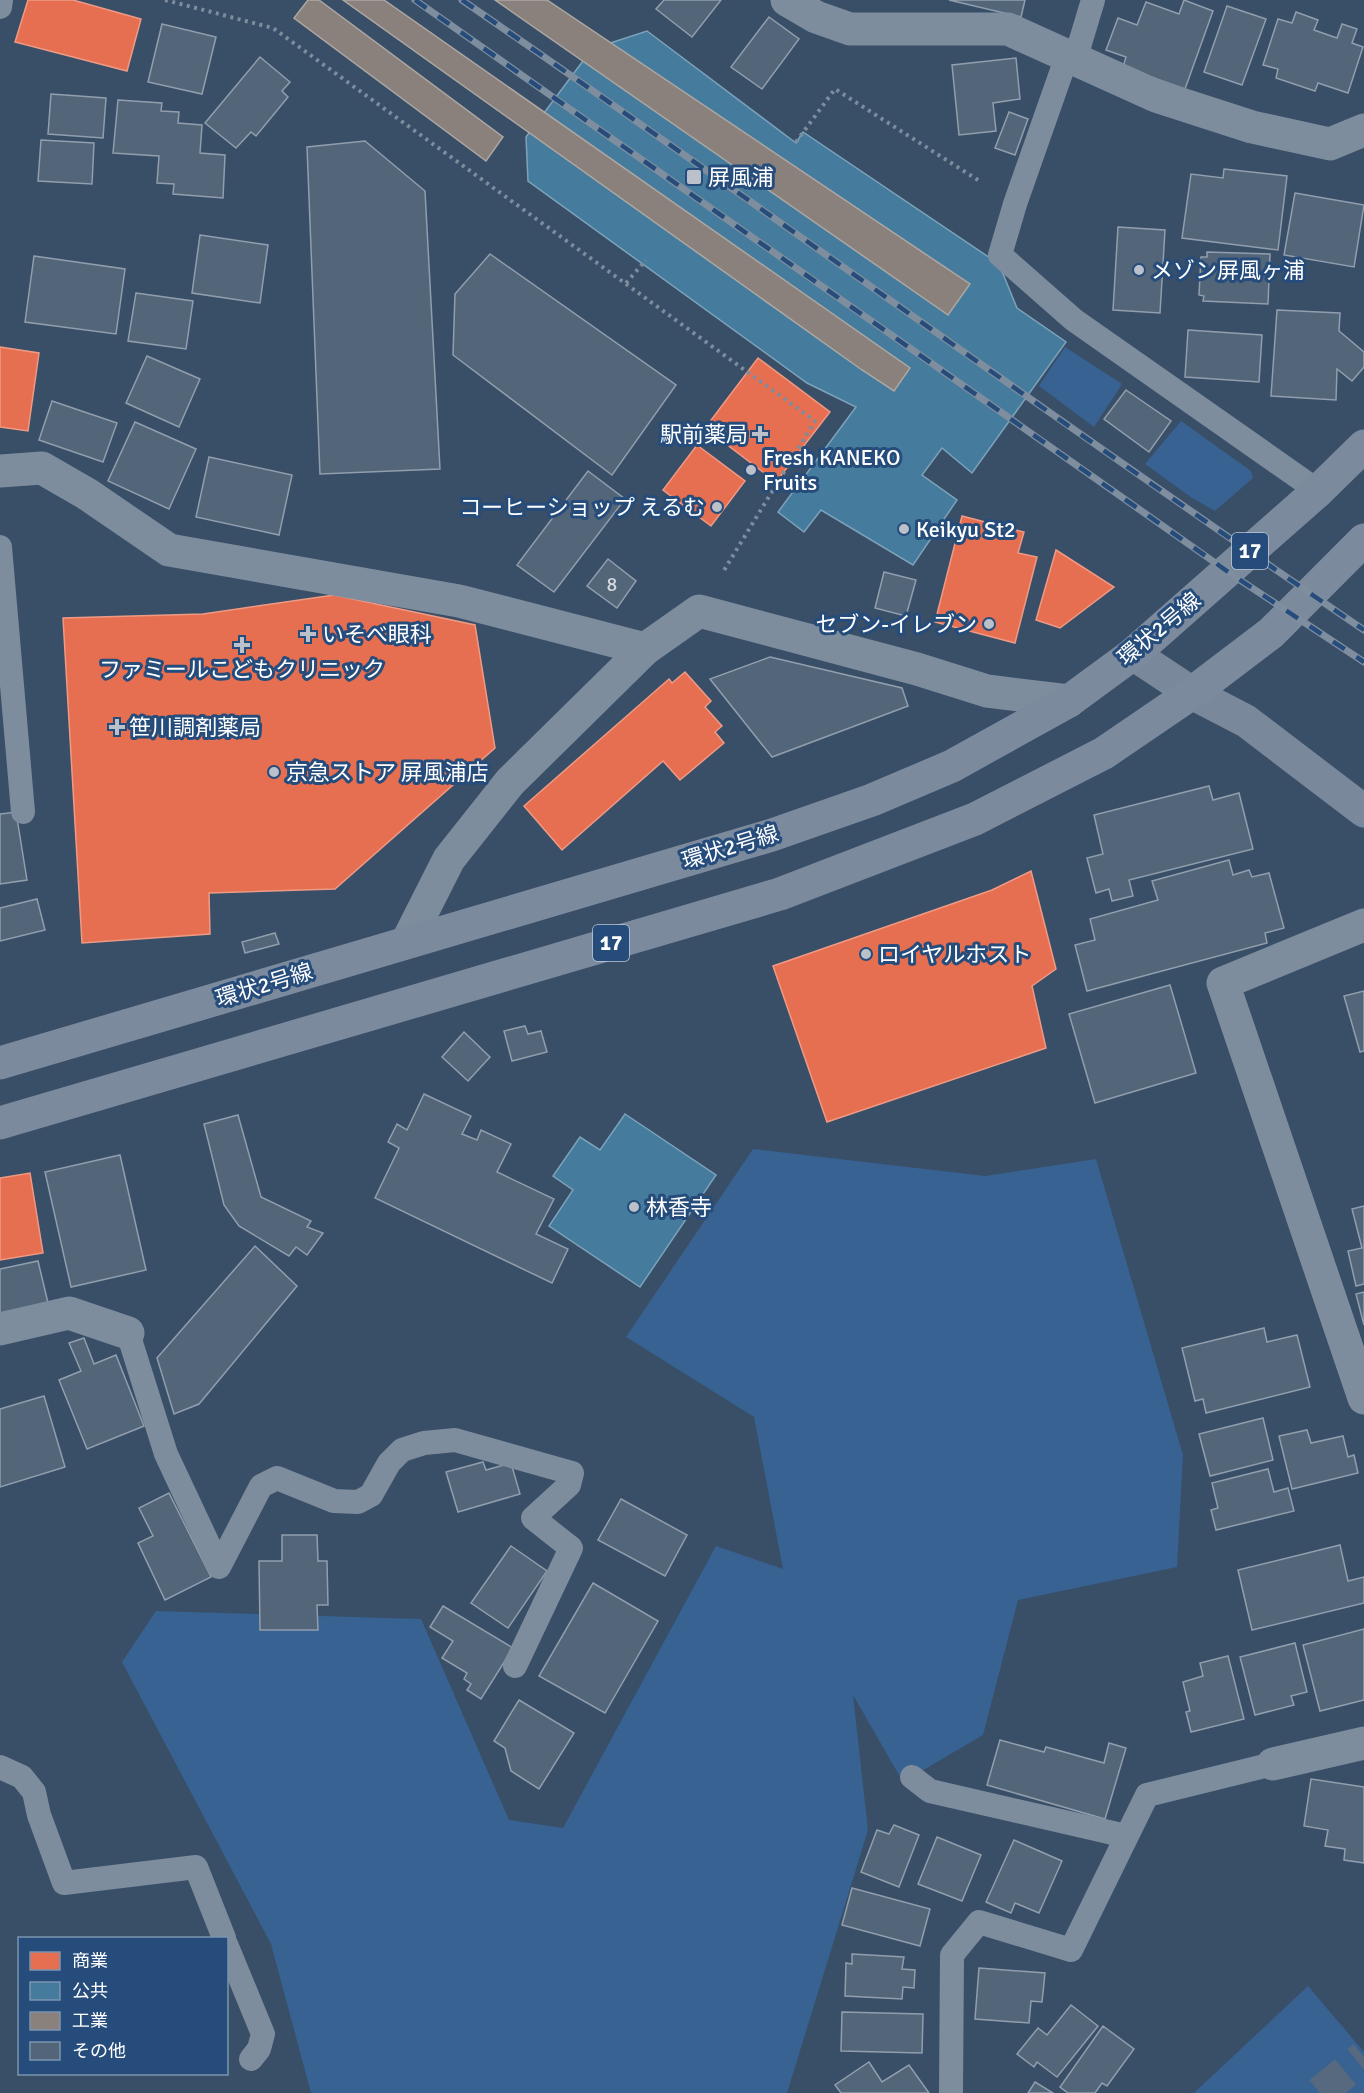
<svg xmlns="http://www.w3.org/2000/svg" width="1364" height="2093" viewBox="0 0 1364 2093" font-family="Signika,'Noto Sans JP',sans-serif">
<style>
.green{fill:#386292}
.shops{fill:#e76f51;stroke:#ee9a85;stroke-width:1.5}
.public{fill:#457b9d;stroke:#7da3ba;stroke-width:1.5}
.industry{fill:#8a817c;stroke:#ada7a3;stroke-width:1.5}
.building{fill:#536579;stroke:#919ead;stroke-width:1.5}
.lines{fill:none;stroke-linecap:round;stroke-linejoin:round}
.primary-tunnel{stroke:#57697e;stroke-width:33;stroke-dasharray:33 16;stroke-linecap:butt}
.path{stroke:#7d8d9e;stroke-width:4;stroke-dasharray:3 4.5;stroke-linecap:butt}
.lane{stroke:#7d8d9e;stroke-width:24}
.street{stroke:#7d8d9e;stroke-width:33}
.secondary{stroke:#79889a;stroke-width:33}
.primary{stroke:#7c8a9d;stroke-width:33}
.rail-casing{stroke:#7f8e9e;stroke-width:7}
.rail{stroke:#254c7b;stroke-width:4.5;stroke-dasharray:14;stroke-linecap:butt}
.poi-dot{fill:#bac1ca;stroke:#254c7b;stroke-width:2}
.labels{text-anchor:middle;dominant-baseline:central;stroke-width:6;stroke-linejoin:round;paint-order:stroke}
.number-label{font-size:20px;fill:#d4d8de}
.shield{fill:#254c7b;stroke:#bec9d7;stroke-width:1.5}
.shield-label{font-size:21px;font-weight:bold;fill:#fff}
.poi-label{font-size:22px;fill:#fff;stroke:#254c7b;text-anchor:start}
.street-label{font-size:22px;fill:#fff;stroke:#254c7b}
</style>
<rect width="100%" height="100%" fill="#394e67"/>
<!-- green -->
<g class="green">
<polygon points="1065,347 1122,384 1094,427 1039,386"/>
<polygon points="1181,421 1251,471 1253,478 1215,511 1192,498 1145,464"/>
<polygon points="753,1149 985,1176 1096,1159 1183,1455 1177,1567 1018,1600 983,1735 903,1782 853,1695 868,1830 787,2093 311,2093 271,1944 122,1662 156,1611 421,1619 509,1820 563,1828 716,1546 783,1569 754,1417 626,1337"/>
<polygon points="1308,1986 1364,2052 1364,2093 1194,2093"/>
</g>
<!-- shops -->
<g class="shops">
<polygon points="28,0 73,0 141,19 127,71 15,42"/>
<polygon points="0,347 39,353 28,431 0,427"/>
<polygon points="758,358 830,412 776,482 705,428"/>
<polygon points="697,445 745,481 711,526 663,490"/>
<polygon points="962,516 1024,532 1018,553 1037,557 1015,643 935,622"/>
<polygon points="1056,550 1114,587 1060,628 1036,620"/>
<polygon points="334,595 475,625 495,748 335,889 209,893 210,934 82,943 63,618 203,614"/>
<polygon points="685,672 711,701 705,707 722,726 715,732 724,743 680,780 663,761 562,850 524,806 669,679 672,683"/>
<polygon points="1031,871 1056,969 1032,986 1046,1048 827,1122 773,966 992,890"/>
<polygon points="30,1173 43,1253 0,1260 0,1178"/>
</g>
<!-- public -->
<g class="public">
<polygon points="647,31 796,143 803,132 999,264 1017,308 1066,342 972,473 942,448 922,475 957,500 913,565 821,510 804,532 778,512 856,407 807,383 528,181 526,137 592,49"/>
<polygon points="625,1114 716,1175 640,1287 549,1226 573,1190 553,1176 580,1137 600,1150"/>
</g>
<!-- industry -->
<g class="industry">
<polygon points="308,0 319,0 503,137 486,161 294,18"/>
<polygon points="343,0 384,0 910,368 894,391 862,370"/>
<polygon points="495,0 547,0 970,284 948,315"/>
</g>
<!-- building -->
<g class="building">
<polygon points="664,0 721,0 692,37 656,9"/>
<polygon points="949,0 1025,0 1021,17"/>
<polygon points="1184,0 1213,11 1185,89 1123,67 1126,57 1106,50 1118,18 1137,25 1146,2 1179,14"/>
<polygon points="1227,6 1266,19 1242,85 1204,72"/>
<polygon points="1296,12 1318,20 1314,30 1337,38 1342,24 1357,29 1352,43 1363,47 1348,93 1318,83 1315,91 1276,78 1278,69 1263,65 1278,19 1292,23"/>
<polygon points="769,17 799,39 762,89 731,67"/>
<polygon points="162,24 216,37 202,94 148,82"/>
<polygon points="260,57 290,82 282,91 288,97 256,136 251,132 236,148 205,123"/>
<polygon points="1016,58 1020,99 993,103 996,131 959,135 952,65"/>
<polygon points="51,94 106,98 103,138 48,134"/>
<polygon points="118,100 162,103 161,111 179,112 178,123 202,125 200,153 225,155 223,198 173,194 174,184 157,183 159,156 113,153"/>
<polygon points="1009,112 1028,119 1015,155 995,148"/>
<polygon points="41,140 94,143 92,184 38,181"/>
<polygon points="365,141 425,191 440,469 320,474 307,147"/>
<polygon points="1224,169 1287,176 1278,250 1182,238 1191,174 1223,178"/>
<polygon points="1295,193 1364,205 1354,267 1284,255"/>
<polygon points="1118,227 1165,230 1160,313 1113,310"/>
<polygon points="200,235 268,245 260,303 192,293"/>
<polygon points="1207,252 1270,254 1268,304 1203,301 1204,296 1199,295 1201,257 1207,257"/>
<polygon points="490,254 676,385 612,475 453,355 455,294"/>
<polygon points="34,256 125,269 116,334 25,322"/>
<polygon points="136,293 193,301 186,349 128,341"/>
<polygon points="1277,310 1340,313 1339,331 1364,352 1364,367 1352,381 1337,369 1336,400 1271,396"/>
<polygon points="1188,330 1262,335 1259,382 1185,377"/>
<polygon points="147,356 200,379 179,427 126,403"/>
<polygon points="1126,390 1171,421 1149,452 1104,419"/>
<polygon points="52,401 117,423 103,462 39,440"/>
<polygon points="135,422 196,449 169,509 108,481"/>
<polygon points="209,457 292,475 279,535 196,517"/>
<polygon points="588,471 625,499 554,592 517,565"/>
<polygon points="608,559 636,581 617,608 587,586"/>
<polygon points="884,572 916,580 906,616 875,608"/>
<polygon points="770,657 902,688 908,706 772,757 710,679"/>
<polygon points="1209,786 1213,800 1239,793 1253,849 1129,880 1133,896 1112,901 1109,889 1096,893 1087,858 1103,854 1094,815"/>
<polygon points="16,812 27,880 0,884 0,814"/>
<polygon points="1229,860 1233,875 1249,870 1252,877 1269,873 1284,928 1265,933 1267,943 1087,991 1075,945 1095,940 1090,919 1158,900 1152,881"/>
<polygon points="37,899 45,930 0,941 0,908"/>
<polygon points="275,933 279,944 245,953 242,942"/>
<polygon points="1170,985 1196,1073 1095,1103 1069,1014"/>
<polygon points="1364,991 1364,1051 1360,1052 1344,996"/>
<polygon points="525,1026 528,1034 541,1031 547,1052 512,1061 504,1031"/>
<polygon points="464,1032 490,1057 468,1081 442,1057"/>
<polygon points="424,1094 471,1116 462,1134 477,1140 481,1130 511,1144 497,1172 554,1199 536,1234 568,1249 552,1283 375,1198 399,1148 388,1142 397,1124 407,1130"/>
<polygon points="238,1115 261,1197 311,1221 307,1227 323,1233 307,1255 296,1247 289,1256 239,1226 224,1205 204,1124"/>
<polygon points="120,1155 146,1270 71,1287 45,1172"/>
<polygon points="1364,1206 1364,1284 1356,1286 1348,1251 1362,1248 1352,1209"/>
<polygon points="255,1246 297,1286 199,1404 174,1414 157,1358"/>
<polygon points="38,1261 49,1307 0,1318 0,1269"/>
<polygon points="1364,1292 1364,1325 1356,1294"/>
<polygon points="1264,1328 1267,1342 1297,1335 1310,1387 1206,1413 1203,1399 1195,1401 1182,1348"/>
<polygon points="84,1338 94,1364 116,1355 144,1426 87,1449 59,1380 81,1371 69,1343"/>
<polygon points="44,1396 65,1467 0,1487 0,1409"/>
<polygon points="1263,1418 1273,1460 1210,1476 1199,1434"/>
<polygon points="1307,1430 1311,1443 1343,1436 1348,1457 1354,1455 1358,1473 1292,1489 1279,1436"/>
<polygon points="483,1462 486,1470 511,1463 520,1494 458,1512 446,1472"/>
<polygon points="1268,1469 1274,1492 1288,1488 1294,1511 1216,1530 1211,1510 1218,1508 1212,1483"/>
<polygon points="169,1493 211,1577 165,1600 138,1543 153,1536 139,1508"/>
<polygon points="621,1499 687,1535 665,1576 598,1540"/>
<polygon points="282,1535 317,1535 318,1561 327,1561 328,1605 317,1605 318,1630 260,1630 259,1561 282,1561"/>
<polygon points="1340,1545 1348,1581 1364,1577 1364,1603 1252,1630 1238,1570"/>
<polygon points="511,1546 547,1571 508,1628 471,1603"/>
<polygon points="593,1583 658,1621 605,1713 539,1676"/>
<polygon points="443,1606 513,1648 481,1699 467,1690 471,1684 464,1679 467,1673 442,1658 453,1641 430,1627"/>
<polygon points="1364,1629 1364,1700 1320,1711 1303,1645"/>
<polygon points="1295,1643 1307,1692 1291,1696 1294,1705 1255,1715 1240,1657"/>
<polygon points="1228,1656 1244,1719 1191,1732 1186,1712 1190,1711 1183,1682 1203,1676 1200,1663"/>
<polygon points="519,1700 574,1733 539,1789 511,1771 505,1748 494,1741"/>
<polygon points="1000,1740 1044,1752 1046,1747 1104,1763 1109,1743 1126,1748 1105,1819 987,1785"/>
<polygon points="1311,1779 1364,1787 1364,1863 1344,1860 1345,1849 1325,1846 1328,1830 1304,1826"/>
<polygon points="894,1825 919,1835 899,1887 861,1872 877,1830 889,1834"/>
<polygon points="937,1837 981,1855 962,1901 918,1884"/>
<polygon points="1014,1840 1062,1861 1039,1913 1015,1903 1011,1913 986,1902"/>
<polygon points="852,1888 930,1909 920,1946 842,1925"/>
<polygon points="852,1954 904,1957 902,1969 915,1970 914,1988 903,1987 902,1999 845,1996 846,1963 852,1964"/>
<polygon points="979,1968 1045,1973 1042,2002 1031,2001 1029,2023 975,2019"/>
<polygon points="1071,2005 1098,2026 1057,2077 1037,2062 1034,2067 1017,2054 1038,2028 1047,2035"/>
<polygon points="842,2012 923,2014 922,2053 841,2051"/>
<polygon points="1103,2026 1134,2049 1107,2086 1102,2083 1095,2093 1068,2093 1060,2087"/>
<polygon points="869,2062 882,2082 909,2065 929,2093 841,2093 835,2085"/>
<polygon points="1035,2082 1053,2093 1028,2093"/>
</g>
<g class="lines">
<!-- primary-tunnel -->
<polyline class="primary-tunnel" points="1320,2093 1364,2057"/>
<!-- path -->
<g class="path">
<polyline points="165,0 273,28 815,421 723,572"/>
<polyline points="796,142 835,89 981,182"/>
<polyline points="626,283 646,260"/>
</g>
<!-- lane -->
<g class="lane">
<polyline points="0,7 1,0"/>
<polyline points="1067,56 1015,204 1000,255 1074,320 1318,491"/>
<polyline points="1075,60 1093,0"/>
<polyline points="0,547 23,812"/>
<polyline points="128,1333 166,1454 219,1567 261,1486 277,1478 334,1501 358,1502 371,1495 389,1463 402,1450 424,1443 455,1440 572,1473 569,1485 533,1518 571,1548 515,1666"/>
<polyline points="0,1767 22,1777 34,1792 39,1815 64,1883 196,1867 224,1938"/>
<polyline points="912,1777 930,1791 1126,1836"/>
<polyline points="226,1944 263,2034 259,2049 251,2059"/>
<polyline points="951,2093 952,1955 979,1922 1071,1950 1147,1795 1273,1764"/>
</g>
<!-- street -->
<g class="street">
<polyline points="787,0 816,17 850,29 1008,29 1156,96 1252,127 1330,144 1364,130"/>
<polyline points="0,471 42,468 87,494 169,550 459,601 645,649"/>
<polyline points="1364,925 1223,983 1364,1398"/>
<polyline points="407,942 449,859 510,782 645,649 699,611 917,669 987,691 1069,701"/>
<polyline points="0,1329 69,1313 128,1333"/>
<polyline points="1273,1764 1364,1743"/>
</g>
<!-- secondary -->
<polyline class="secondary" points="1133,654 1192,693 1246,721 1364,811"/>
<!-- primary -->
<g class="primary">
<polyline points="0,1063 772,835 872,800 952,766 1069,701 1133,654 1318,491 1364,446"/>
<polyline points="0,1123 780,894 975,819 1104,753 1192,693 1271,633 1364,540"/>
</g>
<!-- rail casing -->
<g class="rail-casing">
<g id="rail">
<polyline points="415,0 1234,576 1364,662"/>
<path d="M462 0C764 208 1060 424 1364 630"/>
</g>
</g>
<!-- rail -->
<use href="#rail" class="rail"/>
</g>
<!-- markers -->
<g class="poi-dot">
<rect x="686" y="169" width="16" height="16" rx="3"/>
<circle cx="1139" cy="270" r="6"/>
<path d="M757 425h6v6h6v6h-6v6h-6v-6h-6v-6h6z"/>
<circle cx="751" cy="470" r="6"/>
<circle cx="717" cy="507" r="6"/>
<circle cx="904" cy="529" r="6"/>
<circle cx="989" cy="624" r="6"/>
<path d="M305 625h6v6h6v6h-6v6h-6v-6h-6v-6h6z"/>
<path d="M239 636h6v6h6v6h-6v6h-6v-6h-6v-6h6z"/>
<path d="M114 718h6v6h6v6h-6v6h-6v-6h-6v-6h6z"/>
<circle cx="274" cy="772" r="6"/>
<circle cx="866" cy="954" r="6"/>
<circle cx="634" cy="1207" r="6"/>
</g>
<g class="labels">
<!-- number labels -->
<g class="number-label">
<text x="612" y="584">8</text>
</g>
<!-- shield labels -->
<g class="shield">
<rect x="1232" y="533" width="36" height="36" rx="4.5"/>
<rect x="593" y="925" width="36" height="36" rx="4.5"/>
</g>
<g class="shield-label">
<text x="1250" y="551">17</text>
<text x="611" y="943">17</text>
</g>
<!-- poi labels -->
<g class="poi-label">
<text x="708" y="177">屏風浦</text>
<text x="1151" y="270">メゾン屏風ヶ浦</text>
<text x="748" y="434" text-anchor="end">駅前薬局</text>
<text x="763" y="457">Fresh KANEKO<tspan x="763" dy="25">Fruits</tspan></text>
<text x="705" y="507" text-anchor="end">コーヒーショップ えるむ</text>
<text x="916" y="529">Keikyu St2</text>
<text x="977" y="624" text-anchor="end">セブン-イレブン</text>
<text x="322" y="634">いそべ眼科</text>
<text x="242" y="669" text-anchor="middle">ファミールこどもクリニック</text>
<text x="129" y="727">笹川調剤薬局</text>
<text x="286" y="772">京急ストア 屏風浦店</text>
<text x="878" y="954">ロイヤルホスト</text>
<text x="646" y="1207">林香寺</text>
</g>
<!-- street labels -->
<g class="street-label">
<text transform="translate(1159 629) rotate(-40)">環状2号線</text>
<text transform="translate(730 847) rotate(-17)">環状2号線</text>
<text transform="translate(264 985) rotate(-17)">環状2号線</text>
</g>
</g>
<!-- legend -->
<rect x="18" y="1937" width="210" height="138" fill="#254c7b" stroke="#7c94b0" stroke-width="1.5"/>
<rect x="30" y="1952" width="30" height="18" fill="#e76f51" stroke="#7c94b0" stroke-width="1.5"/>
<text x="72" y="1967" font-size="18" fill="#ffffff">商業</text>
<rect x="30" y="1982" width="30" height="18" fill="#457b9d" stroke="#7c94b0" stroke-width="1.5"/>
<text x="72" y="1997" font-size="18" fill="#ffffff">公共</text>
<rect x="30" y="2012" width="30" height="18" fill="#8a817c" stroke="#7c94b0" stroke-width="1.5"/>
<text x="72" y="2027" font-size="18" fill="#ffffff">工業</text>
<rect x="30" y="2042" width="30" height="18" fill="#536579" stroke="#7c94b0" stroke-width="1.5"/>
<text x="72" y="2057" font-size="18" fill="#ffffff">その他</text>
</svg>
